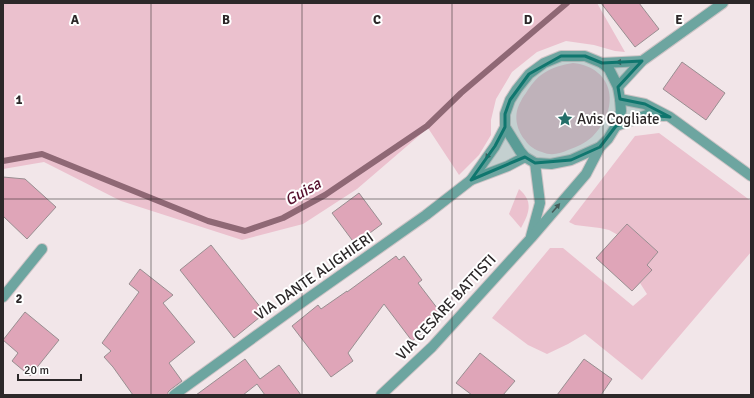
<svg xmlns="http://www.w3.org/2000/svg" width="754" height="398" viewBox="0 0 754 398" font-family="Signika,sans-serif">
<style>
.green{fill:#ebc1ce}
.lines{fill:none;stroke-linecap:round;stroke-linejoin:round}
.stream{stroke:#8f6875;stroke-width:6}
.building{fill:#dfa5b8;stroke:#998e91}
.minor-casing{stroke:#cec4c6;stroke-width:12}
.minor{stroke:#6da5a0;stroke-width:10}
.oneway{fill:#465a59}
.marked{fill:#0f766e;fill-opacity:0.2;stroke:#0f766e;stroke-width:3;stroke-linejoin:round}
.grid{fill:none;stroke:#2c2829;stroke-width:1;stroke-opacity:0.55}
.labels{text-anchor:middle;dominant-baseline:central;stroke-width:4;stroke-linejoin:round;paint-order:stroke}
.poi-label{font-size:15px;fill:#2c2829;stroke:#fff;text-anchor:start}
.street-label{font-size:15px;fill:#2c2829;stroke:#fff}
.water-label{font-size:16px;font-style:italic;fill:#55122f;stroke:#fff}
.grid-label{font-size:13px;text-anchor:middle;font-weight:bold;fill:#2c2829;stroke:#fff;stroke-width:4;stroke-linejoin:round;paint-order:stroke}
</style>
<rect width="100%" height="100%" fill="#f2e6e9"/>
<!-- green -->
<g class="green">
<polygon points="3,3 597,3 625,52 615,51 594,45 566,41 537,52 512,72 496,99 491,120 491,135 479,155 459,175 428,128 357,189 303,224 242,240 121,201 44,162 3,169"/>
<path d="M573 63C616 68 620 110 592 137 585 143 577 147 568 150 559 154 551 156 542 152 535 150 529 146 525 140 516 129 513 114 521 101 522 98 524 96 526 93 531 85 536 78 544 73 553 67 562 65 573 63Z"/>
<polygon points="659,133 751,201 751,252 642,380 585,334 568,344 547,354 528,345 492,318 550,248 563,248 633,306 647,294 640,283 652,270 647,265 658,252 627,224 618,235 609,230 600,228 575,225 569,222 635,136"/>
<path d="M519 189C534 202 529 213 521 228L509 214Z"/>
</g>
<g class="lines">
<!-- stream -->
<polyline class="stream" points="3,161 42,154 208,221 245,231 283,218 325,195 427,126 461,93 567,3"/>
</g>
<!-- building -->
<g class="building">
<polygon points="601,3 639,3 659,29 635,47"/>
<polygon points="682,62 725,93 706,120 663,89"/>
<polygon points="3,177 25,179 56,207 27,239 3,216"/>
<polygon points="359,193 382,224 355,244 332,213"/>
<polygon points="627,224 658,252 647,265 652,270 632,291 596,258"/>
<polygon points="211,245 265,313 234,338 180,270"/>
<polygon points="396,256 399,260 404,256 422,280 418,283 444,317 412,341 384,304 348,353 353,361 331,377 292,326 318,305 321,309 347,291 347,292"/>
<polygon points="140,269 173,295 163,303 195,342 169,363 182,381 170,390 168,392 168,395 133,395 113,367 104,357 111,351 102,343 139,292 129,284"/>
<polygon points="25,312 59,340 30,376 12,361 18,353 3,340"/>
<polygon points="480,353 515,381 503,395 472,395 456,383"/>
<polygon points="245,359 260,379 279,365 301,395 265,395 257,384 243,395 196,395"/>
<polygon points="584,359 612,379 601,395 557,395"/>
</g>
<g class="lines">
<!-- minor casing -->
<g class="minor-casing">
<g id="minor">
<polygon points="561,56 585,56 602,63 609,69 618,87 620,99 621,111 616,126 608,139 600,147 571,160 551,164 535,163 525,157 520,151 505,127 505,114 510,100 517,89 529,74 544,63"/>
<polyline points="602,63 642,61"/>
<polyline points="618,87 642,61 723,3"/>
<polyline points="620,99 645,104 670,117 751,176"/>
<polyline points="616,126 647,115 664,116"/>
<polyline points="471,180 495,146 505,127"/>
<polyline points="531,236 540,203 535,163"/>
<polyline points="3,297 42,249"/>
<polyline points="174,395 304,301 426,215 471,180 508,166 525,157"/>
<polyline points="381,395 432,347 531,238 586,174 600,147"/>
</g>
</g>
<!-- minor -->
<use href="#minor" class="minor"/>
</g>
<!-- one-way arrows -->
<defs><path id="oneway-solid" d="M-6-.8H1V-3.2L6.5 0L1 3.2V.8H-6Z"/></defs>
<g class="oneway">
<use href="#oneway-solid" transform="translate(622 62) rotate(177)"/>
<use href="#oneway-solid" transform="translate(489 154) rotate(125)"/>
<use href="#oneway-solid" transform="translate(556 208) rotate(-49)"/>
</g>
<!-- marked area -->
<path class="marked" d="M561 56H585L602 63 642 61 618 87 620 99 645 104 670 117 647 115 616 126 600 147 571 160 535 163 525 157 471 180 495 146 505 127V114L510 100 529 74Z"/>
<!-- grid -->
<path class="grid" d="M151 3V395M302 3V395M452 3V395M603 3V395M3 199H751"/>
<!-- icons -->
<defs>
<g id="sight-bare" transform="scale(1.2)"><path d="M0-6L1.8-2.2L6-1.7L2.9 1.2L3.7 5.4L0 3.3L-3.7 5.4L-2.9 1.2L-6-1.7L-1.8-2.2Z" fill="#246e69" stroke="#fff" stroke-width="2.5" paint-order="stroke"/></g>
</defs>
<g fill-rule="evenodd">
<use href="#sight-bare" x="565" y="119"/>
</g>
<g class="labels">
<!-- poi labels -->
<g class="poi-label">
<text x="577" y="119">Avis Cogliate</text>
</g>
<!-- street labels -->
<g class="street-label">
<text transform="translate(314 276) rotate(-35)">VIA DANTE ALIGHIERI</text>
<text transform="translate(446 307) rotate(-47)">VIA CESARE BATTISTI</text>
</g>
<!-- water labels -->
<g class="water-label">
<text transform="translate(303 192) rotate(-30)">Guisa</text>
</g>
</g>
<g class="grid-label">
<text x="75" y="24">A</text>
<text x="226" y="24">B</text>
<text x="377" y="24">C</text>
<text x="528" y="24">D</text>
<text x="679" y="24">E</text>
<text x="19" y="104">1</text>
<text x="19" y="303">2</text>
</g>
<!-- border -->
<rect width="754" height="398" fill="none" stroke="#2c2829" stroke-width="8"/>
<!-- scale -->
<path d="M18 374v6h63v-6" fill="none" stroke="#2c2829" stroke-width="2"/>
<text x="24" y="374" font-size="12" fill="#2c2829" stroke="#ffffff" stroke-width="3" paint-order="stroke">20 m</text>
</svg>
